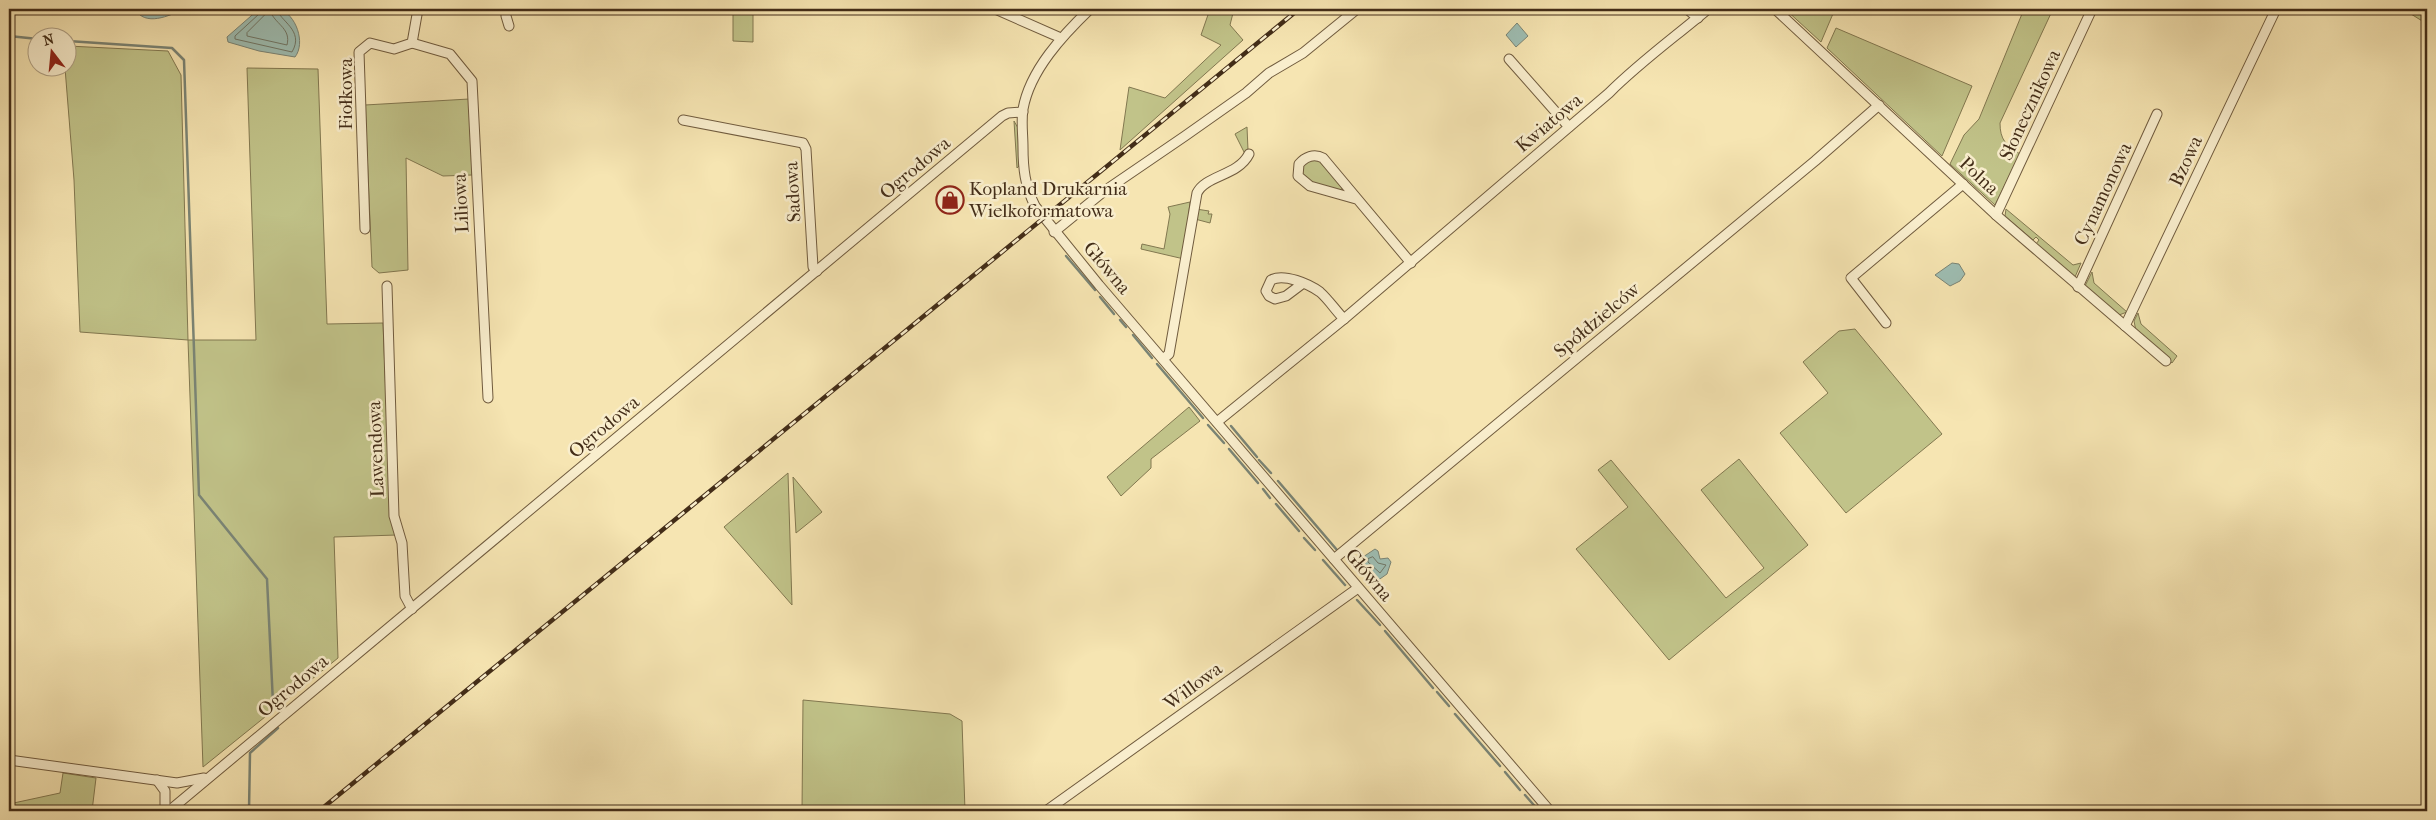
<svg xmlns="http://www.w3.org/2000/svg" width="2436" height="820" viewBox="0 0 2436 820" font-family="'IM FELL French Canon',serif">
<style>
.green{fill:#c1c389;stroke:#827850}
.water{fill:#9ebeb3;stroke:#7a8475}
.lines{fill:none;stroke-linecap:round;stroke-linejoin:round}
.shore{stroke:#707666;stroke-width:1}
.stream{stroke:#7a8475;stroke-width:2.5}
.minor-casing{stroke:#705b3e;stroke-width:11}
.minor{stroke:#f9eecd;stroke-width:9}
.rail-casing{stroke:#432d18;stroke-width:4.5}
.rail{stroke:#f9eecd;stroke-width:2.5;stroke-dasharray:8;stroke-linecap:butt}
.labels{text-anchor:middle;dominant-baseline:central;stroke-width:5;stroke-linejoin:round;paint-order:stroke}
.street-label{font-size:19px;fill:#432d18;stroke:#f9eecd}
.poi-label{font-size:19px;fill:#432d18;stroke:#f9eecd;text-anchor:start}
</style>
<rect width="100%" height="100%" fill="#f6e5b2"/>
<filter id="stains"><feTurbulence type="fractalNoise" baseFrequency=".004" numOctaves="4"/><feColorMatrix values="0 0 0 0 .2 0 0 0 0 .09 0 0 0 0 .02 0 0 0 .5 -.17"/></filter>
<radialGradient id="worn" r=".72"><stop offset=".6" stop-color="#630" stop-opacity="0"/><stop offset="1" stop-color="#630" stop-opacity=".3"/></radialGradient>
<!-- green -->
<g class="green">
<polygon points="733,9 753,9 753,42 733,41"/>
<polygon points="1210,9 1234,9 1230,25 1243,40 1120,150 1129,87 1165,98 1221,45 1201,35"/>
<polygon points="1785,9 1835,9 1821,42"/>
<path d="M2024 9H2053L2000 123C2000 140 2006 145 2020 154L1995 205 1950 164 1964 135 1979 119Z"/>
<polygon points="2403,9 2427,9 2427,24"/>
<polygon points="1836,28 1972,86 1942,156 1827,48"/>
<polygon points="68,46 168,51 181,75 188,340 256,340 247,68 318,69 327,324 383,323 391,516 397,535 334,537 338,658 203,767 188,340 80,332 74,180 65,68 68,68"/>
<polygon points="469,99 472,175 443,176 406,158 408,270 379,273 372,267 365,105"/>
<polygon points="1014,121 1018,128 1019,166 1017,168"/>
<polygon points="1247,127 1248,150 1245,154 1235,134"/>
<polygon points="1317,159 1343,187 1340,191 1311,183 1301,177 1301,167 1305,162"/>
<polygon points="1190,202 1184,259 1141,249 1142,244 1164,249 1170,214 1168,207"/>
<polygon points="1196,209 1209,211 1208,214 1212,214 1210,223 1195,219"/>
<polygon points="2006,209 2073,265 2081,263 2075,277 2036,244 2039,240 2036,237 2033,240 2005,216"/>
<polygon points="2092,272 2094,283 2127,312 2119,315 2085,286"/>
<polygon points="2138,313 2141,324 2177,356 2172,363 2136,331 2134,321"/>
<polygon points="1855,329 1942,434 1846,513 1780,433 1828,393 1803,362 1839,331"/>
<polygon points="1189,407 1200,421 1151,459 1151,468 1121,496 1107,477"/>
<polygon points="1739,459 1808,545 1669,660 1576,549 1628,507 1598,470 1611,460 1726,598 1764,568 1701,490"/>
<polygon points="788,473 792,605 724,527"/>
<polygon points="793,477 822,512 796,533"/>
<polygon points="803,700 950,714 962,721 965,811 802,811"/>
<polygon points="63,773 96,778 92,811 9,811 9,804 60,793"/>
</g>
<!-- water -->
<g class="water">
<path d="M135 9H184C169 16 145 27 135 9Z"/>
<path d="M259 9C264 9 273 7 279 9 296 14 306 43 295 57L259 51 228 42 227 37Z"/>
<polygon points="1517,23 1528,36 1516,47 1506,35"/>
<polygon points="1952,263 1959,264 1965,274 1960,281 1950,286 1935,275"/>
<polygon points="1375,549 1378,551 1380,559 1388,558 1391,562 1387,574 1377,581 1360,559"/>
</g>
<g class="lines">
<!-- shore -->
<g class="shore">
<path d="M261 9 259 14 235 36V39L292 52C305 30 279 21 277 9"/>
<path d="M267 13H271C277 25 291 29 287 45L247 36V33Z"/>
<polygon points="1373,557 1378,563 1386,565 1380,573 1368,562 1368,559"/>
</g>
<!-- stream -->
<g class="stream">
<polyline points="9,36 38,39"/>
<polyline points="68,41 172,48 184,60 199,495 267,579 273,703"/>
<polyline points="1066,256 1095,290"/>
<polyline points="1100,297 1114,314"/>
<polyline points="1120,320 1126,327"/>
<polyline points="1133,335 1152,358"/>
<polyline points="1157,364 1203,418"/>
<polyline points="1208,425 1224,443"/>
<polyline points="1231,426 1257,457"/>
<polyline points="1229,449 1258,483"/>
<polyline points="1259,460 1271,473"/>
<polyline points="1278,481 1337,550"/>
<polyline points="1263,489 1270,498"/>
<polyline points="1276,504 1299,531"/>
<polyline points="1304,538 1315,550"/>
<polyline points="1323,560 1345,585"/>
<polyline points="1357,600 1380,625"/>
<polyline points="1385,631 1433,688"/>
<polyline points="1437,692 1449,706"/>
<polyline points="1455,714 1500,766"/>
<polyline points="1505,772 1520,790"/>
<polyline points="1525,795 1539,811"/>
<polyline points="249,811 250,753 278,728"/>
</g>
<!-- minor casing -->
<g class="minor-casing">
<g id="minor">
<polyline points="506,9 506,16 509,26"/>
<polyline points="995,9 1061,38"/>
<path d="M1090 9C1063 35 1030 70 1023 109 1021 121 1023 135 1023 147 1023 169 1025 186 1035 206L1099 285 1550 811"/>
<polyline points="1687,9 1698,18"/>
<polyline points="1775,9 1996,215 2166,361"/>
<polyline points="412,43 450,54 472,81 488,398"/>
<polyline points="1509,59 1569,127"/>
<polyline points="683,120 803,143 806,149 813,267 817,271"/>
<path d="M1356 199 1310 186 1298 176 1299 164C1305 157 1314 153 1323 158L1411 263"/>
<polyline points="1996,215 2092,9"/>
<polyline points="365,229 359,52 370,43 394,49 412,43 418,9"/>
<polyline points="1054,232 1103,192 1185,136 1246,93 1269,73 1303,53 1357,9"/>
<path d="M1302 284 1286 296 1275 299 1269 296 1266 291 1271 280C1284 273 1309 284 1320 292 1329 300 1336 311 1344 319"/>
<polyline points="387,286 394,516 402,543 405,596 412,609"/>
<polyline points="2078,287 2157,114"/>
<polyline points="1886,323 1851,278 1963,184"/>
<polyline points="2125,326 2276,9"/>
<path d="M1163 359 1169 354 1197 193C1206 175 1238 176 1249 154"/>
<path d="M1217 422 1344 319 1609 93C1640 62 1675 37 1708 9"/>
<polyline points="1334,559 1815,161 1879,105"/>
<polyline points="9,760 177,783 204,778"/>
<polyline points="157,780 165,791 165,811"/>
<polyline points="169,811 1002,116 1008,113 1023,112"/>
<polyline points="1046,811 1358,588"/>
</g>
</g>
<!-- minor -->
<use href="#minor" class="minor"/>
<!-- rail casing -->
<g class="rail-casing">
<polyline id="rail" points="319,811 1299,9"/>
</g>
<!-- rail -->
<use href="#rail" class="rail"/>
</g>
<!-- icons -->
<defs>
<g id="shop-ring" transform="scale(1.4375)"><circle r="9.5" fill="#f9eecd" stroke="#8f2418" stroke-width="1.5"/><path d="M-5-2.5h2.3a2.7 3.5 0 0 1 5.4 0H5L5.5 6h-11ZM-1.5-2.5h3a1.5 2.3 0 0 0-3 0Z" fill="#8f2418"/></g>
</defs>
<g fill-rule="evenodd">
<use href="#shop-ring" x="950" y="200"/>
</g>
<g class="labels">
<!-- street labels -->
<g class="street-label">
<text transform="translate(346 94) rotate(-90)">Fiołkowa</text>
<text transform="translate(2030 105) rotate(-65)">Słonecznikowa</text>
<text transform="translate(1549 123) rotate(-40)">Kwiatowa</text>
<text transform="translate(2186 161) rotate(-65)">Bzowa</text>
<text transform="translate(915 168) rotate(-40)">Ogrodowa</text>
<text transform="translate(1979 176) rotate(43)">Polna</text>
<text transform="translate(793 192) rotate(-93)">Sadowa</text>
<text transform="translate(2103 194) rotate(-65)">Cynamonowa</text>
<text transform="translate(461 203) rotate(-93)">Liliowa</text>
<text transform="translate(1107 268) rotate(50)">Główna</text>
<text transform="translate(1597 320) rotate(-40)">Spółdzielców</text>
<text transform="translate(604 427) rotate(-40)">Ogrodowa</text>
<text transform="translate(376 449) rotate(-92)">Lawendowa</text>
<text transform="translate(1369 575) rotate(50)">Główna</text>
<text transform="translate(293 686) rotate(-40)">Ogrodowa</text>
<text transform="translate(1193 686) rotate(-36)">Willowa</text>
</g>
<!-- poi labels -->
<g class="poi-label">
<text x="969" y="189">Kopland Drukarnia<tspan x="969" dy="22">Wielkoformatowa</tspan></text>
</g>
</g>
<!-- margin -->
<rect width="2436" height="820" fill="none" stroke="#f6e5b2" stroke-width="30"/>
<rect x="10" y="10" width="2416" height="800" fill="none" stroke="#432d18" stroke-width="2.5"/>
<rect x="15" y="15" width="2406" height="790" fill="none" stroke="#432d18"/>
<!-- north arrow -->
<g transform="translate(52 52) rotate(344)"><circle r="24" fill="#f9eecd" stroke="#b0a185"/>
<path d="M0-4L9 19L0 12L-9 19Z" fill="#8f2418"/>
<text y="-8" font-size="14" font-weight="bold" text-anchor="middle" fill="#432d18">N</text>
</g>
<rect width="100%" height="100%" filter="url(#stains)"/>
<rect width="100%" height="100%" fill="url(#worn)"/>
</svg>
